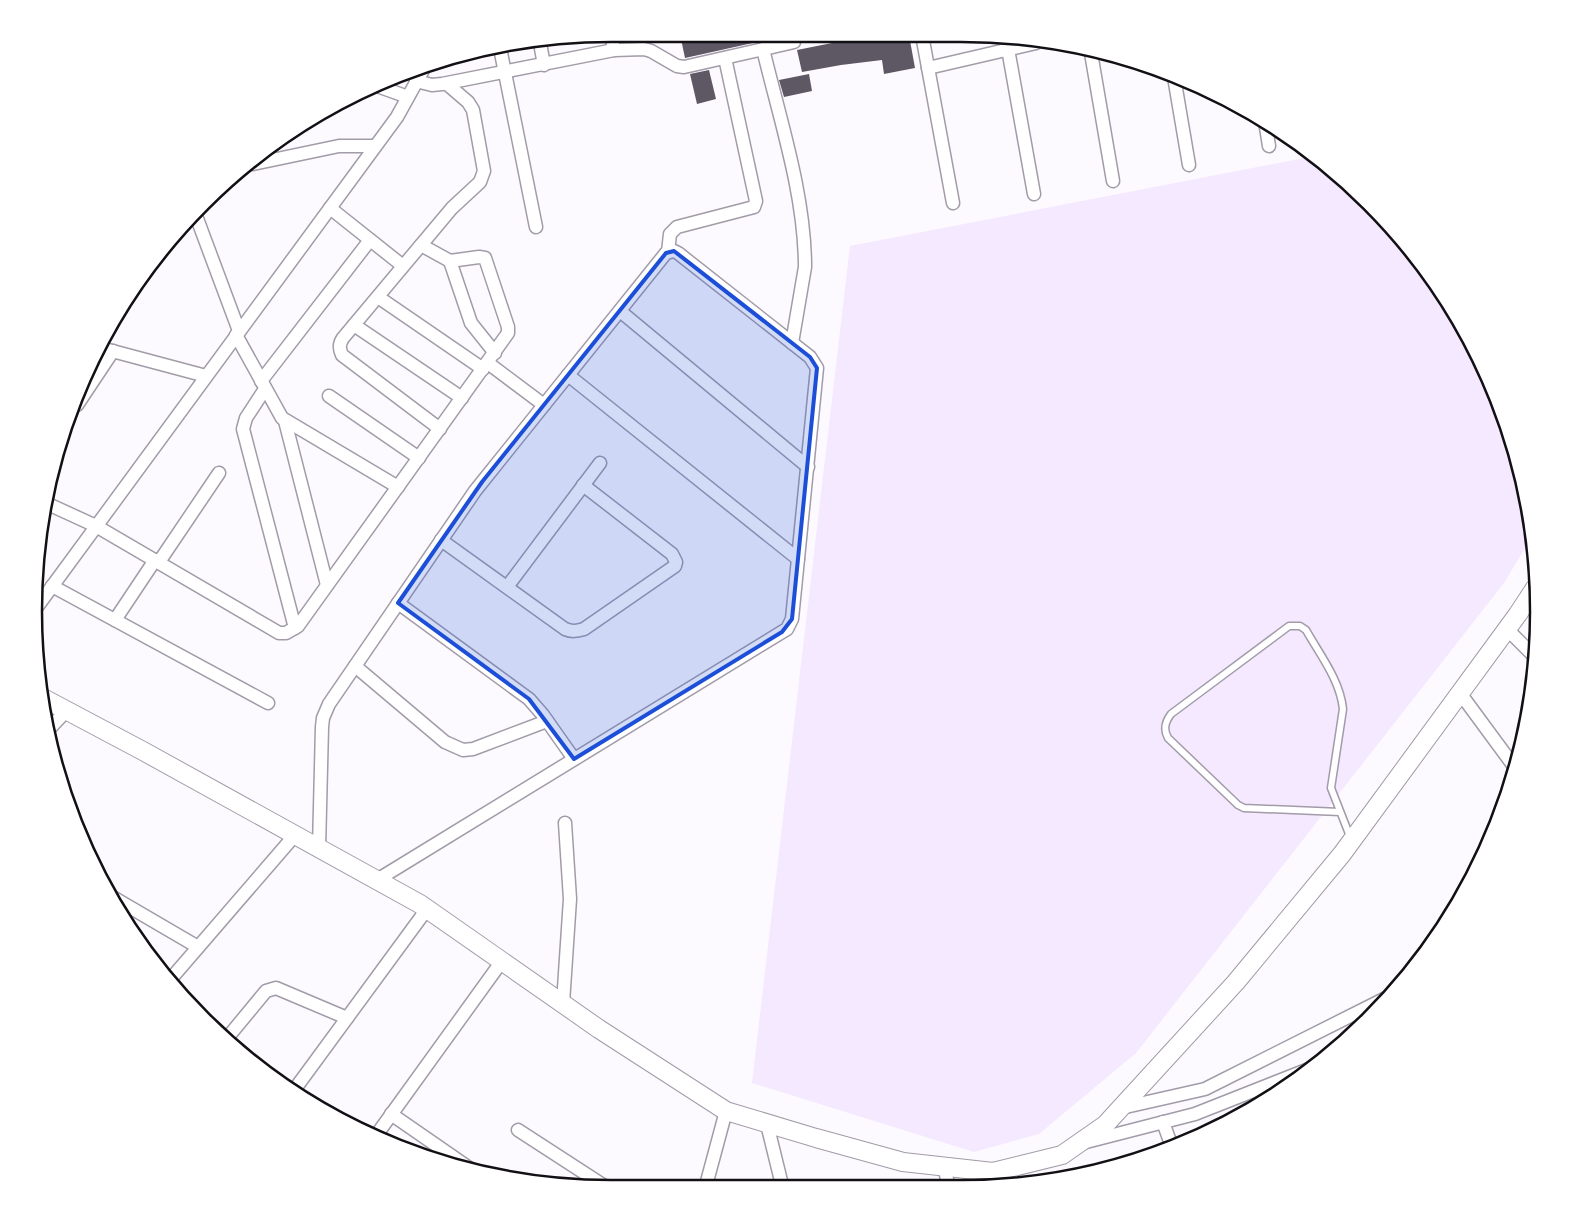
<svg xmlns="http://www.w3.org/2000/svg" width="1572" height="1223" viewBox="0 0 1572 1223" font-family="Figtree,sans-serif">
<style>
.built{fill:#f4e9ff}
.building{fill:#5e5764}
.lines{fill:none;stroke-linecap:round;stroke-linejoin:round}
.lane-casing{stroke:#a29ba8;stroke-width:9}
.street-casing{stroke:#a29ba8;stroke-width:15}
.secondary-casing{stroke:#a29ba8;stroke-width:20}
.lane{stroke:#fff;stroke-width:6}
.street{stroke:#fff;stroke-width:12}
.secondary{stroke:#fff;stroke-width:18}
.marked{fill:#1d4ed8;fill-opacity:0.2;stroke:#1d4ed8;stroke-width:4;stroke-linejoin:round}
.rim{fill:none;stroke:#131015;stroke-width:2.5}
</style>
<rect width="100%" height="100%" fill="#fcf9ff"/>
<!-- built -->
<polygon class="built" points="1315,156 1395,230 1461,322 1507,426 1533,535 1504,583 1136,1053 1039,1134 974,1152 752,1083 850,246"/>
<!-- building -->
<g class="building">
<polygon points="702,34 770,34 771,39 685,58 681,39"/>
<polygon points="846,34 909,35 915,68 884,74 882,60 841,65 802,72 797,50 847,40"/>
<polygon points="709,70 716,99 697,104 690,74"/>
<polygon points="809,74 812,91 784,97 779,80"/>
</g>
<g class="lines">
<!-- lane casing -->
<g class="lane-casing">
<path id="lane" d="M1340 812 1244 808 1238 805 1168 738C1163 729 1165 722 1171 714L1289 626H1300L1306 630C1320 655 1340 680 1343 709L1331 788 1351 839"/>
</g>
<!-- street casing -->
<g class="street-casing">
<g id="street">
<polyline points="611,34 614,50"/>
<polyline points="922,35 953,203"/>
<polyline points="540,43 544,65"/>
<polyline points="500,48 536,227"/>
<path d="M763 49C780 120 805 195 805 267L792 343"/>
<polyline points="1008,49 1034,194"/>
<polyline points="1091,53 1113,181"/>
<polyline points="928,68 1036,43"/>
<polyline points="1174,77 1189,165"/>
<polyline points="416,81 432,85 442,84 614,50 644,49 651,51 677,66 684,67 794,42"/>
<polyline points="380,87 408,97"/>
<polyline points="1265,121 1269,146"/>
<polyline points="253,164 339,146 375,146"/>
<polyline points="330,208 403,266"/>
<polyline points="195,213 239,331"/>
<polyline points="668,252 670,234 677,227 754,207 756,201 725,58"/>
<polyline points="450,261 471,323 495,353"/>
<polyline points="378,297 483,369"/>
<polyline points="620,311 808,467"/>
<polyline points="354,325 462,398"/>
<polyline points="236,335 282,418 398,487"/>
<polyline points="101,348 206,376"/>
<polyline points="488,363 544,405"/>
<polyline points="568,375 798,559"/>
<polyline points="261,381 370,240"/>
<polyline points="265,389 246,418 243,429 295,628"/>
<polyline points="329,396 419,458"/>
<polyline points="77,405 113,351"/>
<polyline points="285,421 327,585"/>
<path d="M440 429 342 355C339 348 339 344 343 338L452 208 480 182 484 171 473 110 468 102 447 84"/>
<polyline points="48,504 96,526 279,633 286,633 298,626 508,333 508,327 485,258 479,257 450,261 421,245"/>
<path d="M441 540 565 629C572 632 577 631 584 629L675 566 676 562 672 554 583 485"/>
<polyline points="159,562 219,473"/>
<polyline points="52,586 268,703"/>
<polyline points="507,587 600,463"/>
<polyline points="398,603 529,699 543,715 574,759"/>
<polyline points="34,611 397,117 423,70"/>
<polyline points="115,620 155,560"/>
<polyline points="1507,629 1536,658"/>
<polyline points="355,666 445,742 463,750 473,749 547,721"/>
<polyline points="1460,693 1516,769"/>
<polyline points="49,729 67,710"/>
<polyline points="319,848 322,727 323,718 329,704 475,491 666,253 674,251 678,253 810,357 817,368 792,619 787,629 782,632 377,880"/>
<polyline points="109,895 198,947"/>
<polyline points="169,981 295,835"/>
<polyline points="563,1003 570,899 565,823"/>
<polyline points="228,1037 266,991 276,988 347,1018"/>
<polyline points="292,1093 427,909"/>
<polyline points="1121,1108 1205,1089 1386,998"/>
<polyline points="391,1114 472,1170"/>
<polyline points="1163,1122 1172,1147"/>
<polyline points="767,1124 783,1189"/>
<polyline points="518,1130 609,1189"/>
<polyline points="375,1137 502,961"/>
<polyline points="1086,1142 1195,1114 1309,1069"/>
<polyline points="944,1166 949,1188"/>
<polyline points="705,1189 726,1111"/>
</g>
</g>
<!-- secondary casing -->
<g class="secondary-casing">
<polyline id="secondary" points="45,699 143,751 420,904 599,1029 726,1111 816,1138 903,1162 993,1172 1062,1155 1105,1125 1236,982 1342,854 1518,614 1535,588"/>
</g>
<!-- lane -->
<use href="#lane" class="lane"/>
<!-- street -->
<use href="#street" class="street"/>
<!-- secondary -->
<use href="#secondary" class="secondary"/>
</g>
<!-- marked area -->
<path class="marked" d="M674 251 810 357 817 368 792 619 782 632 574 759 529 699 398 603 482 482 666 253Z"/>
<!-- crop -->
<path d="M0 0H1572V1223H0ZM611 42H961A569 569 0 0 1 1530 611V611A569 569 0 0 1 961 1180H611A569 569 0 0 1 42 611V611A569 569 0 0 1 611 42Z" fill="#fff" fill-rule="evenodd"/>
<path class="rim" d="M611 42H961A569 569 0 0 1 1530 611V611A569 569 0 0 1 961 1180H611A569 569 0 0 1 42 611V611A569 569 0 0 1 611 42Z"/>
</svg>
